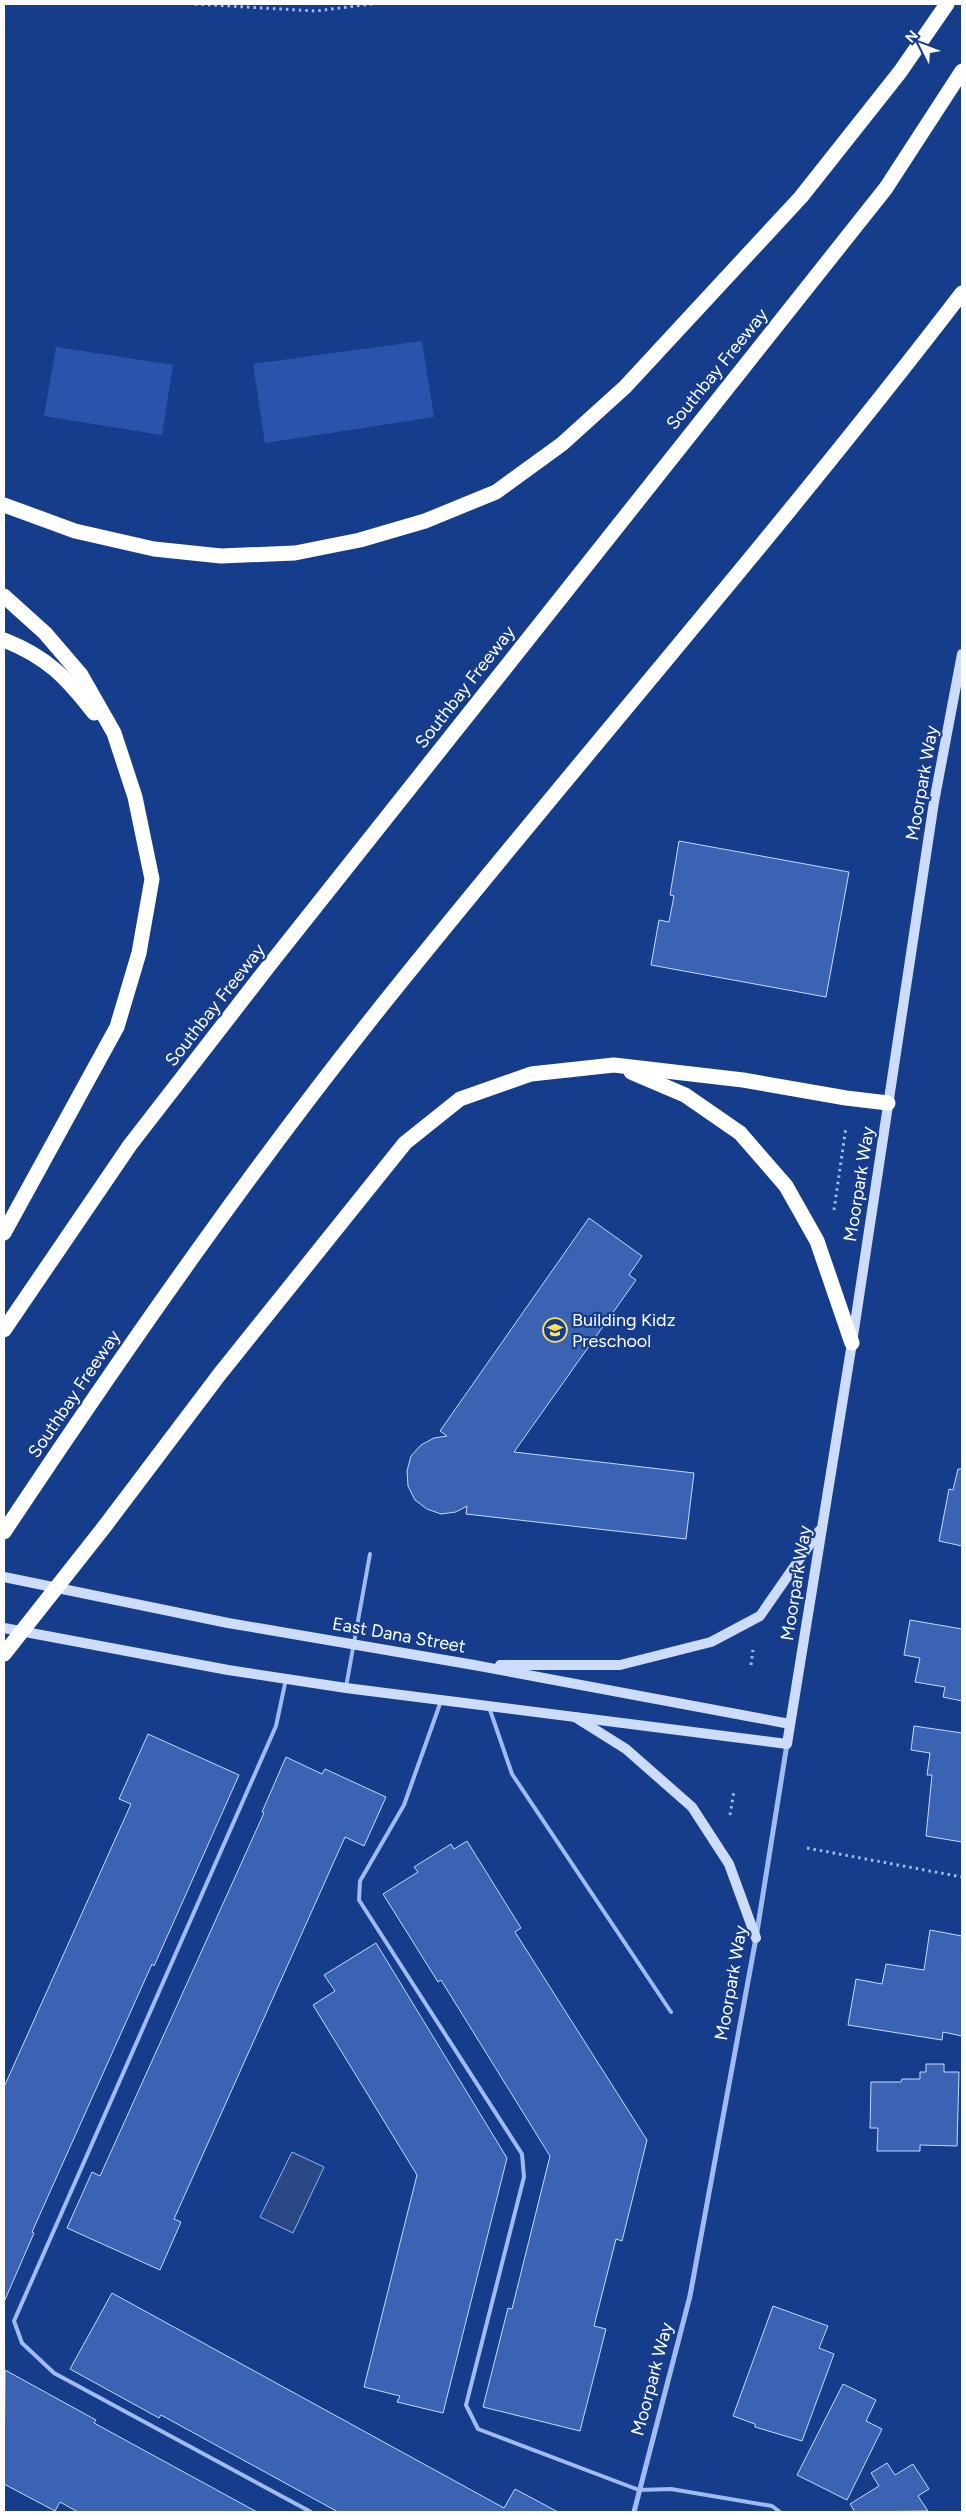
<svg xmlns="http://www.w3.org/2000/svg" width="966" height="2516" viewBox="0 0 966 2516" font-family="Figtree,sans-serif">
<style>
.green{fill:#2855ab}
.water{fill:#2a4883;stroke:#92b5f2}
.building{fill:#3a63b3;stroke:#c6d9fb}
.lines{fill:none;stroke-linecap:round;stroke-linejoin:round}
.path{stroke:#9fbbef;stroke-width:3;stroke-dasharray:2.5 4;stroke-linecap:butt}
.lane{stroke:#9fbbef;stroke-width:4}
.street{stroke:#9fbbef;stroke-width:5}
.secondary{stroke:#cddcfb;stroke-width:10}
.highway{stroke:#fff;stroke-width:15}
.labels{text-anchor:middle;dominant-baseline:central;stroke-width:4.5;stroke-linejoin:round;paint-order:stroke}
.street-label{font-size:18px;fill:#fff;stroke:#163d8c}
.poi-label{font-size:18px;fill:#fff;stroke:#163d8c;text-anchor:start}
</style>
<rect width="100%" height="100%" fill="#163d8c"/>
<!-- green -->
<g class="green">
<polygon points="422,341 434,417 265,443 253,364"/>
<polygon points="56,347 173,365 162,435 44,416"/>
</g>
<!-- water -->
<polygon class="water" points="292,2152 324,2167 293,2233 260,2217"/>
<!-- building -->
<g class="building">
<polygon points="679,841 849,872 826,997 651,965 659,920 669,922 674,896 670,895"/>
<polygon points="589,1218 642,1256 629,1275 636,1280 514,1452 694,1473 686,1539 466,1514 467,1506 456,1512 441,1514 427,1509 415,1500 408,1486 407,1471 411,1456 421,1445 434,1438 447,1436 440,1431"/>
<polygon points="958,1469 962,1469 962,1546 939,1541 949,1489 953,1490"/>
<polygon points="910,1620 962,1629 962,1701 943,1697 945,1687 915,1682 920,1658 904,1655"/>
<polygon points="914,1726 962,1733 962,1842 926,1836 932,1775 927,1775 930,1753 911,1750"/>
<polygon points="148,1734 239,1775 154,1966 152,1964 32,2232 34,2233 4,2302 4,2087 131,1804 119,1799"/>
<polygon points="286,1757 322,1774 325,1769 386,1797 364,1846 345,1837 174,2219 181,2222 160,2270 67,2228 92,2172 100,2176 264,1813 262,1812"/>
<polygon points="467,1841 521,1928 515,1932 647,2140 622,2241 616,2239 594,2326 606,2329 580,2431 483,2407 508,2308 512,2309 550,2156 441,1980 438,1982 383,1894 418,1872 414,1867 451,1844 454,1849"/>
<polygon points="930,1930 962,1936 962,2036 943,2032 942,2040 848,2025 856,1979 882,1984 886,1964 924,1970"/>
<polygon points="376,1943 507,2158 443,2413 397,2402 400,2396 364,2387 417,2175 313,2005 335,1991 324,1975"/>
<polygon points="926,2064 944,2064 944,2072 959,2072 957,2146 920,2145 920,2151 877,2151 878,2128 870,2128 871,2082 901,2082 902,2079 920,2079 920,2072 926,2072"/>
<polygon points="112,2293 504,2508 515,2489 558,2512 338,2512 161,2415 159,2418 70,2369"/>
<polygon points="773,2306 828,2326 819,2348 834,2354 802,2441 755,2427 755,2424 733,2416"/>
<polygon points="5,2370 96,2420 94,2423 257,2512 78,2512 60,2502 55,2511 4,2484"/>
<polygon points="843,2384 876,2400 866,2421 882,2429 847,2500 797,2475"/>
<polygon points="887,2463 895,2475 913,2464 929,2489 918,2496 928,2511 855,2512 850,2504 879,2486 871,2473"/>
</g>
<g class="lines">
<!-- path -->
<g class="path">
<polyline points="195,4 316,11 372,4"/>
<polyline points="834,1210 846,1127"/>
<polyline points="751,1665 753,1650"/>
<polyline points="730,1815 734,1791"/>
<polyline points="807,1848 962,1877"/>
</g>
<!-- lane -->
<g class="lane">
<polyline points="286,1679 276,1726 14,2321 22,2343 54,2373 311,2512"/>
<polyline points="346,1687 370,1554"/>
<polyline points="441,1701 404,1805 360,1881 359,1900 522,2154 524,2177 466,2405 478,2429 639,2490 671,2489 772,2506 780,2512"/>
<polyline points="489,1707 512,1774 671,2012"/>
</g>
<!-- street -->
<polyline class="street" points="634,2512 690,2296 756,1938 787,1744"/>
<!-- secondary -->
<g class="secondary">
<polyline points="4,1577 228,1623 474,1665 790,1724"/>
<polyline points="4,1628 228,1670 346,1688 787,1744 852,1343 934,802 962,654"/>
<polyline points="500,1665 620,1665 711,1642 760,1616 819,1531"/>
<polyline points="575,1717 626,1749 692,1807 729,1864 756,1938"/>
</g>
<!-- highway -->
<g class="highway">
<polyline points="4,505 75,531 154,549 221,556 295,553 360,540 425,521 496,492 562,444 625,387 801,197 900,72 947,4"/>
<polyline points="4,596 45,633 81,675 114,733 135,797 152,879 139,953 117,1027 4,1233"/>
<path d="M4 640C47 657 66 677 94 713"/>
<polyline points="631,1072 685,1095 740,1133 786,1186 817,1241 852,1343"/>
<polyline points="4,1330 130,1145 271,963 886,188 962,71"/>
<path d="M4 1532C129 1344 258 1159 400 983 586 752 781 529 962 293"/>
<polyline points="4,1654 105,1526 219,1375 405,1143 460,1099 531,1074 614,1065 743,1080 846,1098 888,1103"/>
</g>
</g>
<!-- icons -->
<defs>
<g id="school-ring" transform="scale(1.25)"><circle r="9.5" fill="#163d8c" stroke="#ffe15e" stroke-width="1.5"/><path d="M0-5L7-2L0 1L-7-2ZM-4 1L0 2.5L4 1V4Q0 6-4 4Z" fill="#ffe15e"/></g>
</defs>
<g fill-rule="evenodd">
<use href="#school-ring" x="555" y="1330"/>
</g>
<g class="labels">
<!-- street labels -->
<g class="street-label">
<text transform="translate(717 369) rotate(-51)">Southbay Freeway</text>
<text transform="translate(465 687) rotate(-52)">Southbay Freeway</text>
<text transform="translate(922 783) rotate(-80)">Moorpark Way</text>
<text transform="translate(215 1005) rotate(-52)">Southbay Freeway</text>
<text transform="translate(859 1184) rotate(-81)">Moorpark Way</text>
<text transform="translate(74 1394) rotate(-56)">Southbay Freeway</text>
<text transform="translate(796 1583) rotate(-81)">Moorpark Way</text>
<text transform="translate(399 1635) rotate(10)">East Dana Street</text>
<text transform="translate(731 1983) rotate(-80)">Moorpark Way</text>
<text transform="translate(652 2379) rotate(-75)">Moorpark Way</text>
</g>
<!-- poi labels -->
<g class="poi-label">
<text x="572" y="1320">Building Kidz<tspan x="572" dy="21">Preschool</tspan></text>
</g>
</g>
<!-- border -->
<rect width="966" height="2516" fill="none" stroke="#ffffff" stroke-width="10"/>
<!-- north arrow -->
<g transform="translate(921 45) rotate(312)" stroke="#163d8c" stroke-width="4" paint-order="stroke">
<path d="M0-4L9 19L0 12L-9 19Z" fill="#ffffff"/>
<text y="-8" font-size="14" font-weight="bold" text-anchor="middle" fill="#ffffff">N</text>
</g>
</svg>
